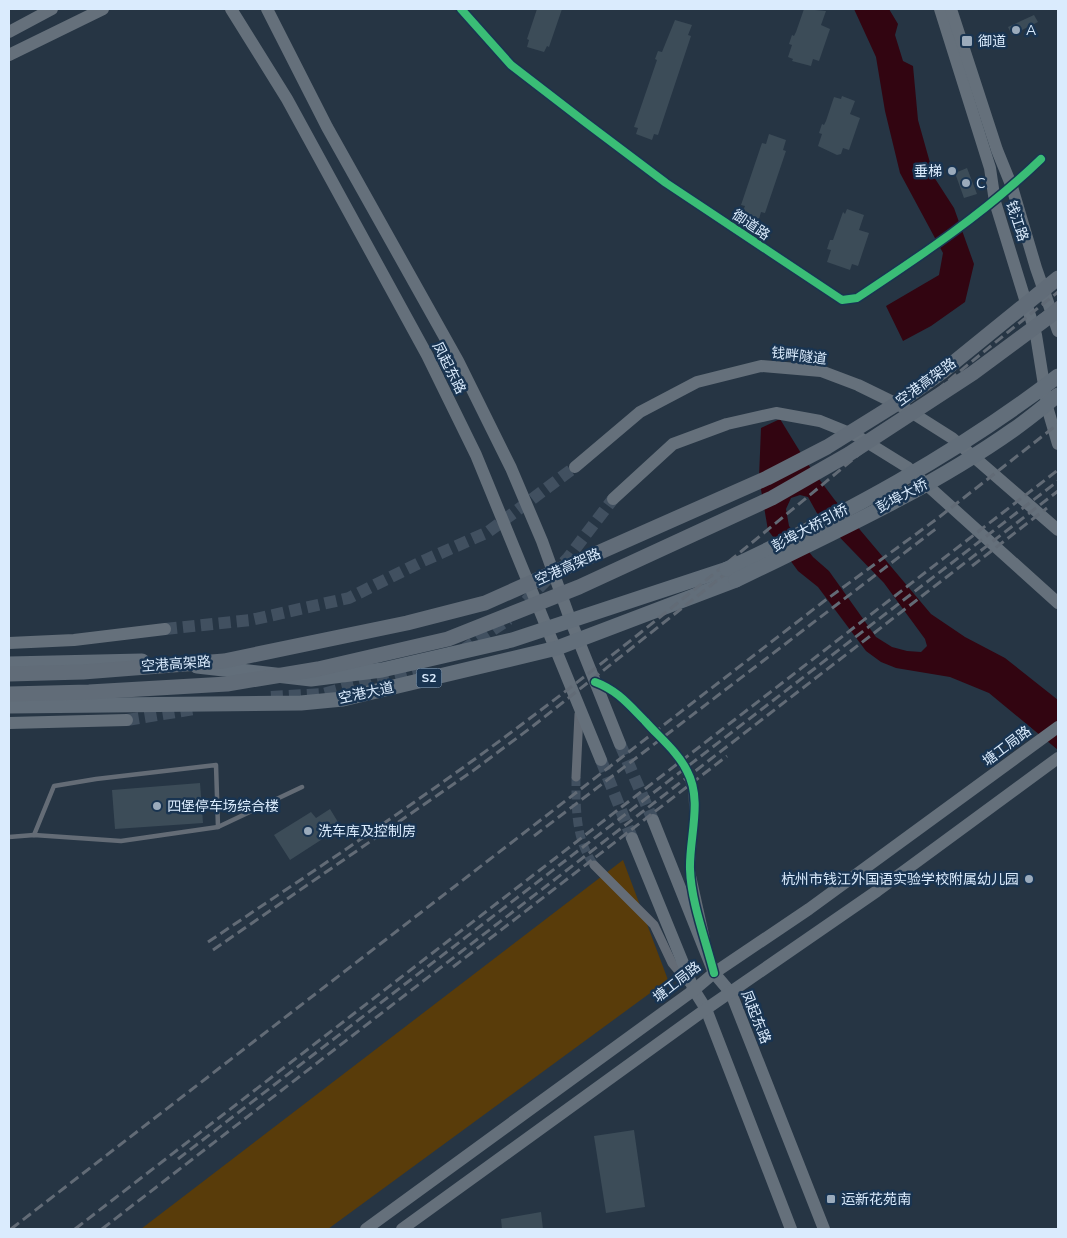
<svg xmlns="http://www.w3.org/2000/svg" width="1067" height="1238" viewBox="0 0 1067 1238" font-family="'Nunito Sans','Noto Sans SC',sans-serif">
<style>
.green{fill:#593c0a}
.water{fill:#320511;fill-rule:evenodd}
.building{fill:#3c4c58}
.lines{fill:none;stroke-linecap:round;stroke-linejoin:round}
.minor-tunnel{stroke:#415060;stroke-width:9;stroke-dasharray:9 4.5;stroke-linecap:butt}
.secondary-tunnel{stroke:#415060;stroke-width:12;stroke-dasharray:12 6;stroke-linecap:butt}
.service{stroke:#646c76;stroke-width:4.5}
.minor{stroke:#646c76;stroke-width:9}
.secondary{stroke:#65707b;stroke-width:12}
.primary{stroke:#626e7a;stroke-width:15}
.rail{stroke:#626b76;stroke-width:3;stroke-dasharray:10 5;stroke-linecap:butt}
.primary-bridge{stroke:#626e7a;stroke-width:15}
.trunk-bridge{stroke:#616c78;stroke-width:15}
.cycleway-casing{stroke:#193451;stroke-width:11}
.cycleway{stroke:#3abd76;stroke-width:8}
.poi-dot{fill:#9babbc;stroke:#193451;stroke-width:2}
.labels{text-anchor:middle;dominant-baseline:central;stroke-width:5;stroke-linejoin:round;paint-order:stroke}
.shield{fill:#193451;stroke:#a0b4c9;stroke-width:1}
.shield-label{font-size:12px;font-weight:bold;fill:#daebfd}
.poi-label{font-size:14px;fill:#daebfd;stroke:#193451;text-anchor:start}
.street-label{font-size:14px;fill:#daebfd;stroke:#193451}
</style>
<rect width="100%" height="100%" fill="#263544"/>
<!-- green -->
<polygon class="green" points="623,860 668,980 328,1229 141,1229"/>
<!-- water -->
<g class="water">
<polygon points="854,9 889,9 898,24 895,35 903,61 913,66 918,120 934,177 954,208 974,264 965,302 931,326 903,341 886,306 939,275 943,253 900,173 885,111 876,57"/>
<path d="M780 419 807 463 834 499 931 614 965 637 1005 658 1058 700V750L989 693 950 677 896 668 881 662 866 651 818 587 798 571 768 530 759 478 761 428ZM800 495 808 497 818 515 884 583 925 639 927 646 921 652 907 651 892 647 876 637 829 571 813 557 789 526 786 509 791 498Z"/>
</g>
<!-- building -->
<g class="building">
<polygon points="537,9 562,9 549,47 547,46 544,52 527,47 529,40 527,39"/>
<polygon points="804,9 826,11 821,25 830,29 819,61 813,59 811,66 792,61 793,59 788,57 792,45 789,44 792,35 794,36 796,32"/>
<polygon points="1034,15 1038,22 1012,35 1008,27"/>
<polygon points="675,20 692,25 688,35 691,36 658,135 654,134 652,140 636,134 638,128 634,127 657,60 655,59 658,51 662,52"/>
<polygon points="842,96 855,101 850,114 860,118 849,150 843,148 841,154 837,155 818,146 822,134 819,133 822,124 824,125 826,121 834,97 841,99"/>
<polygon points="769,134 786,140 783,150 786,151 765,213 761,212 759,219 742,213 745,206 741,205 762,143 766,144"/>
<polygon points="967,168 977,194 964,198 955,173"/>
<polygon points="847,209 864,215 859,230 869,233 858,266 852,264 850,270 827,262 831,250 827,249 830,240 833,240 843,212 845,214"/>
<polygon points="200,783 203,823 115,829 112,790"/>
<polygon points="330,809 341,827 290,860 274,835 311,812 316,818"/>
<polygon points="634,1130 645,1207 606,1213 594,1136"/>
<polygon points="541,1212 543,1229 502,1229 501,1219"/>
</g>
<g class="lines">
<!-- minor-tunnel -->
<g class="minor-tunnel">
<path d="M648 724C670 748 685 759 693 792"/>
<path d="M576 777C576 808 575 839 594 865"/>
</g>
<!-- secondary-tunnel -->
<g class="secondary-tunnel">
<polyline points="526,601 568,558 613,499"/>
<polyline points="165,629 251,620 349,598 423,561 488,532 575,467"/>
<polyline points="463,650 509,619"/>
<polyline points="271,697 323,694 420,668"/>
<polyline points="127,720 194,709"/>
<polyline points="620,744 653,820"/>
<polyline points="601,760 632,838"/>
</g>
<!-- service -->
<g class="service">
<polyline points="34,835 54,786 96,779 216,765 218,827"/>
<polyline points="9,837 34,835 121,841 218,827 302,787"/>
</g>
<!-- minor -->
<g class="minor">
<path d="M461 9 511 65 585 122 666 183 842 300 857 298C922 255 985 213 1041 159"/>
<path d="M595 682C618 690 631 706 648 724"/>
<polyline points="576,777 579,714"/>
<polyline points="693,792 694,817 690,869 705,937"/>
<polyline points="594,865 654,925 672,963 688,982"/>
</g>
<!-- secondary -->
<g class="secondary">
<polyline points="231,9 287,99 427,355 476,455 601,760"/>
<polyline points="267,9 327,127 458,361 511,468 542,541 570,619 620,744"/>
<polyline points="940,9 990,168 995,202 1036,335 1048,410 1058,444"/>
<polyline points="951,9 997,150 1012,187 1036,268 1058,331"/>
<polyline points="9,32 52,9"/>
<polyline points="9,55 103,9"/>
<polyline points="575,467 640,412 697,382 761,366 821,371 858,385 903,407 952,438 1058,530"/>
<polyline points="613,499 673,444 727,424 776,413 820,421 857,436 907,467 1058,603"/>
<polyline points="9,643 74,640 165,629"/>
<polyline points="9,723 127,720"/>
<polyline points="653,820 714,973 731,993 824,1229"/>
<polyline points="632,838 694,990 706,1009 791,1229"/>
<polyline points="366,1229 694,990 714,973 809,909 1058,727"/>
<polyline points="402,1229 706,1009 877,891 1058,758"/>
</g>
<!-- primary -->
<g class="primary">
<polyline points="9,664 142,661"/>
<polyline points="197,666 311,679 382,670 512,640 727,569"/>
<polyline points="9,706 301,703 343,699 557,648 736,580"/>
</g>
<!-- rail -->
<g class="rail">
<polyline points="991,355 1058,302"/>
<polyline points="972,566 1047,508"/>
<polyline points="534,836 937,528"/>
<path d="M208 942C312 872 417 803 517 728 703 589 877 436 1058 292"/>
<polyline points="213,950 474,770 533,726 758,548"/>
<polyline points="453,967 727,756"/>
<polyline points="178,1159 1058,481"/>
<polyline points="11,1229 823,602 938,518 1058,424"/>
<polyline points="75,1229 1058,470"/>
<polyline points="102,1229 1058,491"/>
</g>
<!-- primary-bridge -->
<g class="primary-bridge">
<path d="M727 569C843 515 957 454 1058 376"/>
<path d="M736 580C830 534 928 490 1013 430 1029 419 1043 407 1058 395"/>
</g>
<!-- trunk-bridge -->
<g class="trunk-bridge">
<polyline points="9,674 83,672 224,661 407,623 485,603 767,478 827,447 901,401 942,372 1058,278"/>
<polyline points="9,694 89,692 227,684 318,669 448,639 579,587 772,498 849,454 973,373 1058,310"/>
</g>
<!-- cycleway casing -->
<g class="cycleway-casing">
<g id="cycleway">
<path d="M461 9 511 65 585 122 666 183 842 300 857 298C922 255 985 213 1041 159"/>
<path d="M595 682C617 690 629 705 645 721 659 737 678 752 687 771 703 800 689 838 690 869 691 902 706 941 714 973"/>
</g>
</g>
<!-- cycleway -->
<use href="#cycleway" class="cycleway"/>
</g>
<!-- markers -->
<g class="poi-dot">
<circle cx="1016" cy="30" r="5"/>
<rect x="961" y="35" width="12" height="12" rx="2.5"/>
<circle cx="952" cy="171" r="5"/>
<circle cx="966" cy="183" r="5"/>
<circle cx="157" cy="806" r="5"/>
<circle cx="308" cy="831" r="5"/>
<circle cx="1029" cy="879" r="5"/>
<rect x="826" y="1194" width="10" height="10" rx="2.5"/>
</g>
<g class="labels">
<!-- shield labels -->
<rect class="shield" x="416.5" y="668.5" width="25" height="19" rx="4"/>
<g class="shield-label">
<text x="429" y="678">S2</text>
</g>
<!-- poi labels -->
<g class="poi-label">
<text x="1026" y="30">A</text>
<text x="978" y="41">御道</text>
<text x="942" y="171" text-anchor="end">垂梯</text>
<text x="976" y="183">C</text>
<text x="167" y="806">四堡停车场综合楼</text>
<text x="318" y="831">洗车库及控制房</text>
<text x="1019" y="879" text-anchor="end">杭州市钱江外国语实验学校附属幼儿园</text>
<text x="841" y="1199">运新花苑南</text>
</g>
<!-- street labels -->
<g class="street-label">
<text transform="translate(1017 221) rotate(72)">钱江路</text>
<text transform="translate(751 225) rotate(34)">御道路</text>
<text transform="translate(799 356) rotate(7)">钱畔隧道</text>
<text transform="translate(449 368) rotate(63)">凤起东路</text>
<text transform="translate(926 382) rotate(-36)">空港高架路</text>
<text transform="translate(902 496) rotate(-28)">彭埠大桥</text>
<text transform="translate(810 528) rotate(-28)">彭埠大桥引桥</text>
<text transform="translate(568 567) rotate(-24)">空港高架路</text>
<text transform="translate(176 664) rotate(-4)">空港高架路</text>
<text transform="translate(366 693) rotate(-12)">空港大道</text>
<text transform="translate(1007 746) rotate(-37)">塘工局路</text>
<text transform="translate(677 982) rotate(-38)">塘工局路</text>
<text transform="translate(756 1017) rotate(68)">凤起东路</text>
</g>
</g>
<!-- border -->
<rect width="1067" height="1238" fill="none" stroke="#daebfd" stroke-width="20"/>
</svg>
